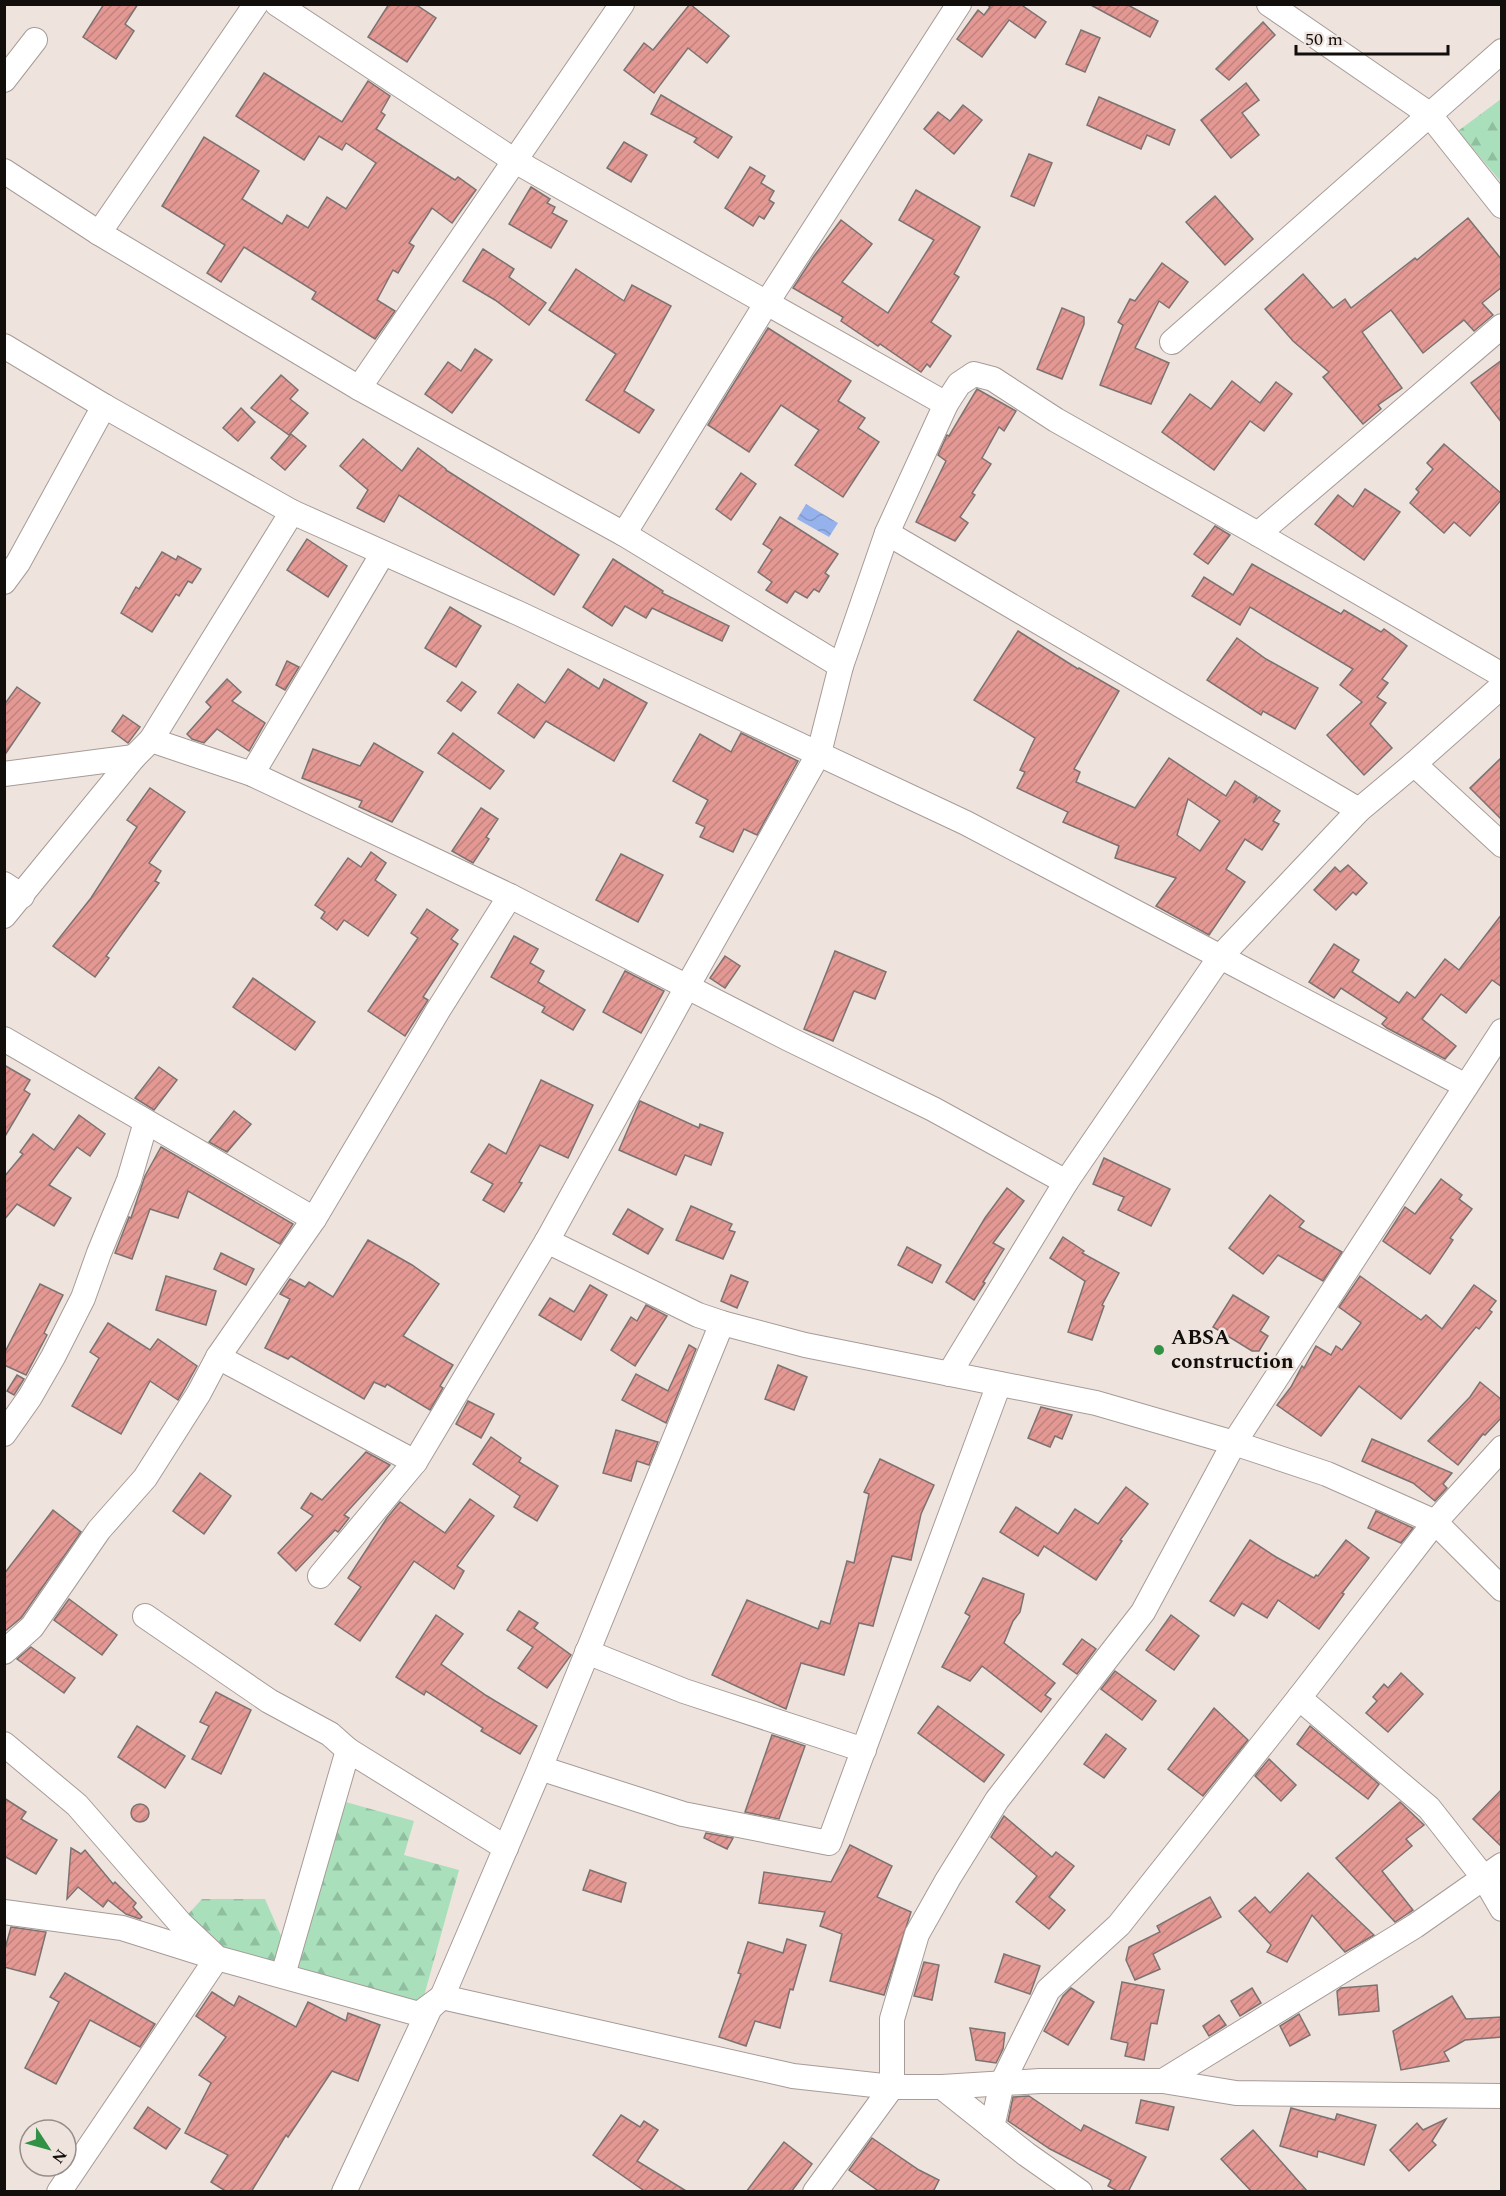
<svg xmlns="http://www.w3.org/2000/svg" width="1506" height="2196" viewBox="0 0 1506 2196" font-family="Spectral,serif">
<style>
.forest{fill:url(#forest-firs)}
.water{fill:url(#water-waves)}
.building{fill:url(#building-hatch);stroke:#7d7271;stroke-width:1.5;fill-rule:evenodd}
.lines{fill:none;stroke-linecap:round;stroke-linejoin:round}
.minor-casing{stroke:#a69b97;stroke-width:26}
.minor{stroke:#fff;stroke-width:24}
.poi-dot{fill:#319144;stroke:#efe3de;stroke-width:2}
.labels{text-anchor:middle;dominant-baseline:central;stroke-width:5;stroke-linejoin:round;paint-order:stroke}
.poi-label{font-size:21px;font-weight:bold;fill:#110e0c;stroke:#efe3de;text-anchor:start}
</style>
<defs>
<pattern id="forest-firs" width="22" height="20" patternUnits="userSpaceOnUse" patternTransform="scale(1.5)"><rect width="22" height="20" fill="#a9e0bb"/><path d="M5 1l3.5 6h-7zM16 11l3.5 6h-7z" fill="#90bfa0"/></pattern>
<pattern id="water-waves" width="16" height="10" patternUnits="userSpaceOnUse" patternTransform="scale(1.5)"><rect width="16" height="10" fill="#96b2ed"/><path d="M0 5q4-4 8 0t8 0" fill="none" stroke="#8098ca"/></pattern>
<pattern id="building-hatch" width="6" height="6" patternUnits="userSpaceOnUse" patternTransform="scale(1.5)"><rect width="6" height="6" fill="#e39893"/><path d="M-1 1l2-2M0 6l6-6M5 7l2-2" fill="none" stroke="#c2827e"/></pattern>
</defs>
<rect width="100%" height="100%" fill="#efe3de"/>
<!-- forest -->
<g class="forest">
<polygon points="1501,99 1501,182 1458,131"/>
<polygon points="342,1801 414,1821 404,1855 459,1870 419,2014 217,1958 180,1923 202,1899 265,1899 282,1938"/>
</g>
<!-- water -->
<polygon class="water" points="806,504 838,523 829,537 797,519"/>
<!-- building -->
<g class="building">
<polygon points="104,4 138,4 125,24 134,31 116,59 83,37"/>
<polygon points="389,4 415,4 436,18 407,62 368,37"/>
<polygon points="690,4 729,36 707,63 688,48 654,93 624,70 644,43 653,50"/>
<polygon points="986,4 1020,4 1046,22 1035,38 1009,20 982,57 957,39 978,10 984,15 990,7"/>
<polygon points="1089,4 1126,4 1158,21 1150,37"/>
<polygon points="1263,22 1275,35 1229,80 1216,69"/>
<polygon points="1081,30 1100,38 1085,72 1066,64"/>
<polygon points="264,73 342,122 368,81 390,96 381,112 385,115 376,129 455,180 458,177 476,190 452,223 432,208 409,243 414,246 398,273 393,270 377,300 395,311 375,339 312,299 316,292 244,247 221,282 207,273 225,245 162,206 204,137 259,171 242,199 282,224 287,215 308,228 327,197 346,209 376,163 346,143 342,150 319,136 304,160 236,116"/>
<polygon points="1246,83 1259,100 1242,113 1259,135 1231,158 1201,120"/>
<polygon points="661,95 732,137 718,158 694,142 697,138 651,114"/>
<polygon points="1099,97 1175,130 1169,145 1147,135 1141,149 1087,125"/>
<polygon points="963,105 982,120 954,154 924,129 938,112 950,121"/>
<polygon points="624,142 647,155 631,182 607,168"/>
<polygon points="1029,154 1052,163 1034,206 1011,196"/>
<polygon points="750,167 765,176 761,183 774,191 769,200 774,203 764,219 759,216 753,226 725,208"/>
<polygon points="531,187 550,199 547,203 555,207 552,213 567,221 551,248 509,224"/>
<polygon points="916,190 980,227 954,274 959,277 931,322 951,336 930,367 927,364 921,372 880,344 878,346 841,321 843,317 793,288 814,256 841,220 872,244 842,282 888,313 934,240 899,220"/>
<polygon points="1215,196 1253,239 1225,265 1186,222"/>
<polygon points="1468,218 1502,260 1502,287 1482,303 1493,315 1474,331 1464,320 1423,353 1391,310 1362,332 1402,388 1378,405 1381,409 1363,424 1323,377 1329,372 1293,341 1265,309 1303,274 1333,308 1345,299 1351,308 1415,258 1417,260"/>
<polygon points="483,249 514,269 509,277 546,303 529,325 495,300 463,281"/>
<polygon points="1162,263 1188,282 1169,308 1159,301 1135,348 1169,363 1151,404 1100,385 1123,325 1118,322 1130,299 1135,301"/>
<polygon points="576,269 624,301 632,285 671,306 624,391 654,410 639,433 586,400 616,354 549,310"/>
<polygon points="1062,308 1084,317 1084,324 1062,379 1037,369"/>
<polygon points="768,328 851,381 838,401 865,418 858,428 879,442 843,497 795,465 819,430 781,405 749,452 708,425"/>
<polygon points="475,349 492,360 452,413 425,394 448,362 461,371"/>
<polygon points="1502,360 1502,423 1471,383"/>
<polygon points="281,375 298,390 290,399 308,413 289,435 251,408"/>
<polygon points="1232,381 1260,403 1276,382 1292,394 1264,431 1250,421 1214,470 1162,432 1190,394 1211,409"/>
<polygon points="977,389 1016,411 1004,431 999,427 982,458 991,464 972,493 975,495 960,517 968,523 955,541 916,522 946,461 938,455 947,435 949,436"/>
<polygon points="241,408 255,422 238,441 223,428"/>
<polygon points="291,434 306,446 285,470 271,458"/>
<polygon points="363,439 402,471 418,448 446,469 446,470 579,555 554,595 399,495 384,522 357,508 368,490 340,466"/>
<polygon points="1444,444 1502,494 1502,499 1470,536 1454,522 1444,533 1410,503 1419,492 1416,489 1433,469 1427,463"/>
<polygon points="741,473 756,484 731,520 716,509"/>
<polygon points="1365,489 1400,512 1364,560 1315,524 1338,495 1353,507"/>
<polygon points="780,517 838,554 825,573 829,576 819,592 814,589 807,598 795,591 787,603 766,590 772,582 758,572 772,550 763,544"/>
<polygon points="1215,526 1230,535 1208,564 1194,554"/>
<polygon points="307,539 347,566 328,597 287,570"/>
<polygon points="162,552 176,560 178,556 201,569 192,583 188,581 179,596 176,594 152,632 121,613 136,587 139,589"/>
<polygon points="613,559 663,591 662,593 729,626 722,641 652,608 646,618 625,606 612,626 583,607"/>
<polygon points="1252,564 1341,614 1344,610 1381,632 1384,629 1407,646 1382,679 1388,683 1377,697 1386,703 1370,724 1392,748 1364,775 1327,735 1362,702 1340,685 1353,669 1250,607 1240,625 1192,596 1204,577 1233,595"/>
<polygon points="450,607 481,626 456,667 425,648"/>
<path d="M1018 631 1078 669 1079 668 1119 691 1074 769 1080 772 1076 782 1135 808 1169 758 1226 796 1235 781 1257 796 1253 803 1259 797 1280 811 1273 821 1279 824 1262 850 1245 839 1226 869 1245 882 1209 935 1156 906 1176 878 1115 858 1119 846 1063 822 1068 812 1017 788 1025 772 1020 770 1035 738 974 700ZM1188 799 1220 821 1200 851 1177 835Z"/>
<polygon points="1237,638 1266,659 1318,688 1295,729 1263,711 1261,715 1207,680"/>
<polygon points="287,661 299,667 285,690 276,685"/>
<polygon points="568,669 599,689 604,679 647,703 614,761 546,721 534,738 498,713 518,684 545,703"/>
<polygon points="227,679 241,692 232,701 265,723 249,751 217,729 204,743 192,739 187,734 211,707 206,702"/>
<polygon points="462,682 476,692 461,711 447,701"/>
<polygon points="17,687 40,703 4,756 4,705"/>
<polygon points="123,715 140,727 128,743 112,731"/>
<polygon points="453,733 504,771 490,789 438,753"/>
<polygon points="741,733 798,761 757,835 744,829 733,852 700,837 705,827 696,823 708,800 673,781 700,734 731,752"/>
<polygon points="374,743 423,772 392,822 359,807 362,801 302,778 313,749 360,766"/>
<polygon points="1502,757 1502,820 1470,788"/>
<polygon points="150,788 185,812 149,863 161,871 155,881 159,883 106,956 109,958 95,977 53,946 91,898 137,827 127,820"/>
<polygon points="481,808 498,819 486,837 489,839 473,863 452,851"/>
<polygon points="371,852 386,863 375,880 396,895 368,936 344,920 337,930 321,918 325,912 315,905 348,858 361,867"/>
<polygon points="621,854 663,875 638,922 596,900"/>
<polygon points="1348,865 1367,883 1356,895 1353,892 1336,910 1314,890 1335,867 1340,872"/>
<polygon points="427,909 458,930 451,939 458,944 423,997 428,1000 405,1036 368,1011 418,938 411,933"/>
<polygon points="1502,914 1502,987 1492,980 1466,1013 1441,994 1422,1019 1456,1046 1445,1059 1387,1028 1382,1024 1387,1018 1341,988 1334,998 1309,982 1334,944 1359,960 1352,972 1399,1003 1407,992 1415,998 1445,959 1459,970"/>
<polygon points="514,936 538,949 530,963 544,971 538,982 585,1010 573,1030 542,1012 545,1007 491,977"/>
<polygon points="835,951 886,972 875,999 854,991 833,1041 804,1029"/>
<polygon points="725,956 740,966 725,988 710,978"/>
<polygon points="625,971 664,991 641,1033 603,1012"/>
<polygon points="253,978 315,1022 295,1050 233,1007"/>
<polygon points="4,1065 30,1080 24,1090 30,1094 4,1138"/>
<polygon points="159,1067 177,1080 154,1110 135,1098"/>
<polygon points="541,1080 593,1105 568,1158 540,1145 519,1182 522,1183 504,1212 483,1200 493,1184 471,1172 489,1144 506,1154"/>
<polygon points="640,1101 699,1128 700,1124 723,1133 711,1165 685,1155 676,1175 619,1150"/>
<polygon points="234,1111 251,1124 227,1152 209,1142"/>
<polygon points="79,1115 105,1134 90,1156 77,1147 49,1185 71,1198 54,1226 17,1204 4,1220 4,1177 23,1154 20,1152 33,1134 54,1150"/>
<polygon points="161,1147 293,1224 280,1244 188,1191 178,1218 150,1209 132,1259 115,1253 129,1217 131,1218 145,1176"/>
<polygon points="1104,1158 1170,1189 1151,1226 1118,1210 1124,1197 1093,1184"/>
<polygon points="1441,1179 1462,1195 1459,1199 1472,1209 1450,1238 1453,1240 1430,1274 1383,1241 1405,1207 1415,1214"/>
<polygon points="1007,1188 1024,1201 993,1243 1004,1249 983,1282 985,1283 974,1300 946,1282 985,1218"/>
<polygon points="1270,1195 1304,1221 1299,1227 1342,1252 1323,1281 1278,1255 1263,1274 1229,1248"/>
<polygon points="691,1206 732,1224 729,1230 735,1232 723,1259 676,1240"/>
<polygon points="628,1209 663,1229 648,1254 613,1234"/>
<polygon points="1063,1237 1084,1251 1082,1253 1119,1273 1102,1305 1104,1306 1092,1340 1068,1332 1085,1281 1050,1258"/>
<polygon points="368,1240 412,1265 439,1284 403,1336 453,1365 440,1386 443,1388 430,1410 387,1384 385,1387 374,1382 364,1399 291,1356 288,1359 265,1348 290,1299 280,1294 290,1279 305,1287 309,1282 333,1297"/>
<polygon points="907,1247 941,1265 932,1283 898,1265"/>
<polygon points="221,1253 254,1269 246,1285 214,1269"/>
<polygon points="731,1275 748,1282 737,1308 721,1301"/>
<polygon points="166,1276 216,1291 206,1325 156,1310"/>
<polygon points="1360,1276 1421,1320 1426,1315 1442,1329 1474,1285 1496,1301 1489,1310 1492,1312 1479,1329 1476,1327 1401,1419 1359,1386 1321,1436 1277,1405 1291,1387 1302,1366 1304,1368 1316,1346 1331,1355 1336,1346 1342,1350 1361,1323 1339,1307"/>
<polygon points="40,1284 63,1295 44,1333 47,1335 26,1375 4,1365 4,1354"/>
<polygon points="590,1285 607,1295 581,1340 539,1315 550,1298 574,1312"/>
<polygon points="1233,1295 1269,1317 1260,1331 1268,1336 1259,1351 1252,1351 1213,1327"/>
<polygon points="646,1305 667,1316 635,1366 611,1350 631,1317 637,1321"/>
<polygon points="108,1323 150,1350 158,1339 197,1366 178,1400 150,1381 121,1434 72,1406 99,1358 90,1352"/>
<polygon points="689,1345 696,1349 666,1423 622,1400 636,1374 668,1391"/>
<polygon points="778,1365 807,1377 794,1410 765,1399"/>
<polygon points="17,1375 24,1379 14,1395 7,1391"/>
<polygon points="1480,1382 1502,1400 1502,1417 1485,1435 1483,1434 1458,1465 1428,1441 1470,1397"/>
<polygon points="468,1401 494,1414 481,1438 456,1424"/>
<polygon points="1041,1407 1072,1415 1062,1439 1055,1436 1050,1447 1028,1438"/>
<polygon points="616,1430 658,1442 649,1465 637,1461 631,1481 603,1473"/>
<polygon points="491,1437 521,1458 519,1462 558,1486 537,1521 514,1507 520,1496 473,1464"/>
<polygon points="1372,1439 1452,1473 1443,1484 1447,1488 1435,1501 1413,1483 1362,1461"/>
<polygon points="366,1452 390,1465 344,1515 349,1518 338,1532 335,1530 296,1571 278,1553 313,1516 301,1508 311,1493 322,1500"/>
<polygon points="880,1459 934,1485 921,1514 911,1560 892,1556 873,1626 859,1623 844,1675 801,1663 786,1709 712,1675 747,1600 818,1629 821,1621 830,1624 847,1561 854,1563 869,1494 864,1492"/>
<polygon points="200,1473 231,1496 204,1534 173,1511"/>
<polygon points="1126,1487 1148,1504 1120,1540 1122,1541 1096,1580 1044,1546 1038,1556 1000,1532 1016,1507 1058,1534 1075,1509 1098,1524"/>
<polygon points="470,1499 494,1516 457,1566 464,1571 454,1589 414,1561 360,1641 335,1624 361,1587 348,1578 387,1518 400,1502 445,1533"/>
<polygon points="53,1510 81,1532 21,1618 4,1632 4,1574"/>
<polygon points="1376,1511 1413,1528 1401,1543 1368,1528"/>
<polygon points="1250,1540 1276,1557 1314,1578 1316,1575 1318,1576 1346,1540 1369,1558 1342,1593 1344,1594 1319,1629 1278,1600 1267,1618 1242,1603 1234,1616 1210,1601"/>
<polygon points="983,1578 1024,1594 1020,1612 1013,1621 1004,1643 1055,1683 1045,1695 1051,1699 1041,1712 982,1666 970,1681 942,1667 970,1616 965,1613"/>
<polygon points="69,1599 117,1635 102,1655 54,1620"/>
<polygon points="519,1611 538,1623 534,1628 571,1655 547,1688 518,1668 533,1647 507,1630"/>
<polygon points="436,1615 463,1634 441,1664 487,1696 537,1726 520,1754 481,1731 483,1728 426,1691 424,1695 396,1677"/>
<polygon points="1171,1615 1199,1636 1174,1670 1146,1650"/>
<polygon points="1082,1639 1096,1649 1077,1674 1063,1664"/>
<polygon points="31,1647 75,1678 64,1693 17,1659"/>
<polygon points="1115,1671 1156,1701 1142,1720 1101,1689"/>
<polygon points="1401,1673 1423,1694 1388,1732 1366,1713 1377,1701 1373,1697 1384,1684 1388,1688"/>
<polygon points="216,1692 251,1710 221,1774 192,1759 209,1726 200,1722"/>
<polygon points="938,1706 1004,1755 984,1782 918,1733"/>
<polygon points="1214,1708 1248,1740 1203,1796 1168,1769"/>
<polygon points="137,1726 185,1756 165,1788 118,1757"/>
<polygon points="1310,1726 1379,1784 1368,1799 1297,1744"/>
<polygon points="1106,1734 1126,1749 1104,1778 1084,1764"/>
<polygon points="772,1735 805,1746 779,1819 745,1812"/>
<polygon points="1269,1759 1296,1785 1281,1801 1255,1776"/>
<polygon points="1502,1789 1502,1847 1473,1819"/>
<polygon points="4,1798 26,1812 21,1819 57,1840 36,1874 4,1856"/>
<polygon points="1400,1802 1424,1825 1406,1839 1412,1846 1382,1871 1413,1910 1395,1922 1336,1858"/>
<circle cx="140" cy="1813" r="9"/>
<polygon points="1004,1816 1052,1857 1056,1852 1074,1866 1049,1897 1065,1910 1049,1929 1016,1902 1037,1876 991,1837"/>
<polygon points="706,1833 733,1838 727,1849 704,1838"/>
<polygon points="850,1845 892,1866 877,1897 911,1912 884,1995 830,1981 842,1934 820,1926 825,1912 759,1903 764,1872 831,1882"/>
<polygon points="71,1848 81,1854 85,1850 113,1884 115,1882 136,1903 133,1907 142,1917 140,1919 126,1914 108,1900 103,1907 78,1887 67,1899"/>
<polygon points="590,1870 626,1883 621,1902 583,1890"/>
<polygon points="1308,1873 1374,1935 1345,1952 1312,1915 1287,1962 1267,1952 1271,1945 1239,1911 1255,1897 1270,1913"/>
<polygon points="1210,1897 1221,1917 1153,1954 1160,1969 1135,1980 1126,1960 1129,1947 1160,1932 1157,1926"/>
<polygon points="11,1927 46,1932 35,1975 4,1967 4,1952"/>
<polygon points="787,1939 806,1945 793,1990 790,1989 780,2028 755,2021 746,2046 719,2037 741,1974 738,1973 748,1942 783,1953"/>
<polygon points="1004,1954 1040,1966 1030,1994 995,1982"/>
<polygon points="924,1962 939,1965 932,2000 914,1996"/>
<polygon points="65,1973 155,2024 140,2047 90,2020 56,2084 25,2068 59,2002 50,1997"/>
<polygon points="1122,1982 1164,1990 1157,2024 1151,2023 1144,2060 1125,2056 1128,2043 1111,2039"/>
<polygon points="1377,1985 1379,2011 1339,2015 1337,1991 1341,1988"/>
<polygon points="1071,1988 1094,2002 1068,2045 1044,2031 1063,1996"/>
<polygon points="1252,1988 1261,2003 1240,2016 1231,2001"/>
<polygon points="212,1992 234,2006 239,1996 296,2027 308,2002 346,2021 348,2013 380,2025 358,2081 332,2071 288,2137 286,2135 251,2192 227,2192 211,2182 228,2155 185,2133 211,2083 199,2075 226,2037 196,2016"/>
<polygon points="1452,1996 1466,2019 1502,2017 1502,2037 1465,2040 1444,2052 1449,2061 1401,2070 1393,2031"/>
<polygon points="1299,2014 1310,2035 1290,2046 1280,2026"/>
<polygon points="1219,2015 1226,2025 1209,2036 1203,2026"/>
<polygon points="970,2028 1005,2033 1003,2049 996,2063 976,2060"/>
<polygon points="1029,2096 1081,2131 1084,2125 1146,2157 1128,2192 1119,2192 1108,2186 1111,2180 1050,2149 1008,2121 1013,2097"/>
<polygon points="1141,2100 1174,2107 1168,2130 1136,2123"/>
<polygon points="148,2107 180,2129 166,2149 134,2128"/>
<polygon points="1291,2108 1335,2120 1337,2114 1376,2125 1364,2165 1318,2151 1317,2157 1280,2146"/>
<polygon points="621,2115 640,2127 644,2121 658,2130 637,2161 688,2192 646,2192 593,2155"/>
<polygon points="1446,2119 1432,2141 1436,2145 1409,2171 1390,2150 1417,2123 1423,2130"/>
<polygon points="1253,2130 1308,2192 1252,2192 1221,2159"/>
<polygon points="872,2138 919,2170 939,2180 933,2192 880,2192 849,2170"/>
<polygon points="784,2142 812,2164 791,2192 746,2192"/>
</g>
<g class="lines">
<!-- minor casing -->
<g class="minor-casing">
<g id="minor">
<polyline points="277,4 515,161 946,404"/>
<polyline points="1269,4 1429,114 1502,206"/>
<polyline points="4,80 35,40"/>
<polyline points="4,171 99,233 359,388 624,534 841,666"/>
<polyline points="99,233 256,4"/>
<polyline points="1172,342 1502,51"/>
<polyline points="4,346 104,406 292,512 518,613 966,823 1466,1086"/>
<polyline points="359,388 622,4"/>
<polyline points="887,533 1359,810"/>
<polyline points="624,534 766,304 959,4"/>
<polyline points="1258,534 1502,326"/>
<polyline points="4,582 18,563 104,406"/>
<polyline points="151,740 292,512"/>
<polyline points="1414,764 1502,845"/>
<polyline points="4,774 134,757"/>
<polyline points="252,774 383,553"/>
<polyline points="4,884 22,896"/>
<polyline points="4,916 134,757 151,740 252,774 510,896 789,1039 933,1109 1066,1182"/>
<polyline points="4,1039 314,1219"/>
<polyline points="547,1241 698,1315 722,1323 805,1345 1096,1403 1234,1443 1327,1474 1435,1522 1502,1589"/>
<polyline points="218,1357 415,1462"/>
<polyline points="949,1374 1066,1182 1220,957 1359,810 1414,764 1502,686"/>
<polyline points="4,1434 30,1397 53,1357 83,1298 99,1253 129,1180 146,1122"/>
<polyline points="320,1576 415,1462 547,1241 687,987 819,753 841,666 887,533 946,404 959,384 974,374 993,379 1056,420 1258,534 1502,675"/>
<polyline points="145,1616 269,1701 330,1734 348,1750 283,1975"/>
<polyline points="4,1652 32,1627 99,1530 145,1478 199,1393 218,1357 314,1219 437,1012 510,896"/>
<polyline points="587,1652 684,1691 864,1750"/>
<polyline points="1299,1698 1429,1808 1484,1878 1502,1909"/>
<polyline points="4,1744 77,1805 180,1923 217,1958 419,2014 442,1997 793,2076 892,2087 942,2087 1040,2081 1163,2081 1236,2093 1502,2096"/>
<polyline points="348,1750 506,1848"/>
<polyline points="540,1768 683,1814 829,1843 999,1384"/>
<polyline points="4,1912 122,1928 217,1958 59,2192"/>
<polyline points="1163,2081 1415,1926 1502,1865"/>
<polyline points="942,2087 1026,2154 1080,2192"/>
<polyline points="992,2127 1002,2083 1048,1990 1119,1925 1299,1698 1435,1522 1502,1448"/>
<polyline points="344,2192 430,2008 442,1997 540,1768 722,1323"/>
<polyline points="815,2192 892,2087 892,2019 917,1934 948,1879 997,1800 1143,1612 1234,1443 1502,1031"/>
</g>
</g>
<!-- minor -->
<use href="#minor" class="minor"/>
</g>
<!-- markers -->
<circle class="poi-dot" cx="1159" cy="1350" r="6"/>
<g class="labels">
<!-- poi labels -->
<g class="poi-label">
<text x="1171" y="1338">ABSA<tspan x="1171" dy="24">construction</tspan></text>
</g>
</g>
<!-- border -->
<rect width="1506" height="2196" fill="none" stroke="#110e0c" stroke-width="12"/>
<!-- north arrow -->
<g transform="translate(48 2148) rotate(126)"><circle r="28" fill="#efe3de" stroke="#968e8a" stroke-width="1.5"/>
<path d="M0-4.5L10 22L0 15L-10 22Z" fill="#319144"/>
<text y="-9" font-size="16" font-weight="bold" text-anchor="middle" fill="#110e0c">N</text>
</g>
<!-- scale -->
<path d="M1296 45v9h152v-9" fill="none" stroke="#110e0c" stroke-width="3"/>
<text x="1305" y="45" font-size="18" fill="#110e0c" stroke="#efe3de" stroke-width="4.5" paint-order="stroke">50 m</text>
</svg>
